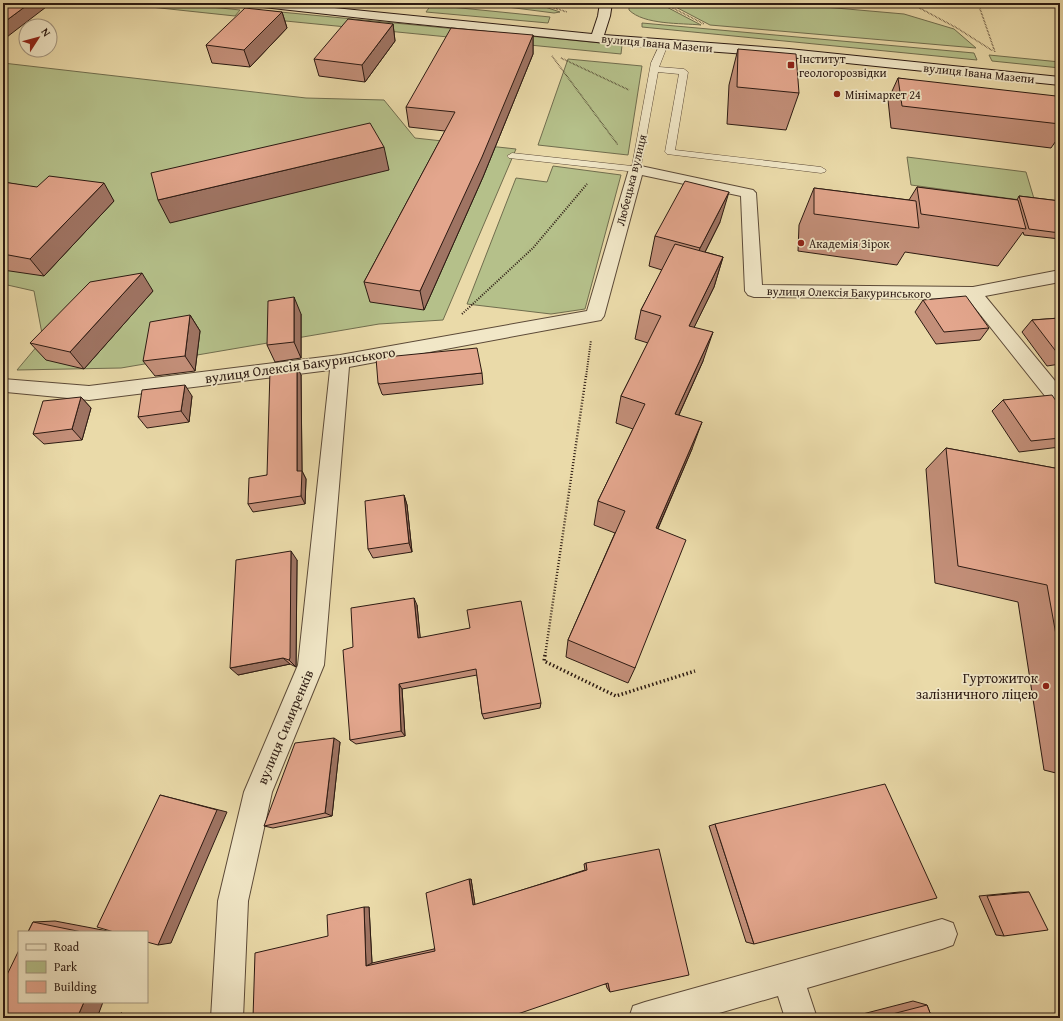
<svg xmlns="http://www.w3.org/2000/svg" width="1063" height="1021" viewBox="0 0 1063 1021" font-family="'Gentium Book Plus',serif">
<style>
.green{fill:#b5c08a;stroke:#706d4e}
.lines{fill:none;stroke-linecap:round;stroke-linejoin:round}
.lane-casing{stroke:#5c4a38;stroke-width:1}
.street-casing{stroke:#5c4a38;stroke-width:2}
.secondary-casing{stroke:#2c1a12;stroke-width:2}
.path-far3{stroke:#2c1a12;stroke-width:1.5;stroke-dasharray:0.5 1;stroke-linecap:butt}
.path-far2{stroke:#2c1a12;stroke-width:2;stroke-dasharray:1 1.5;stroke-linecap:butt}
.path-far1{stroke:#2c1a12;stroke-width:2.5;stroke-dasharray:1 2;stroke-linecap:butt}
.path{stroke:#2c1a12;stroke-width:3.5;stroke-dasharray:1.5 2.5;stroke-linecap:butt}
.lane{fill:#f1e7c7;fill-rule:evenodd}
.street{fill:#f1e7c7;fill-rule:evenodd}
.secondary{fill:#f1e7c7;fill-rule:evenodd}
.wall{fill:#c38f79;stroke:#2c1a12}
.shaded-wall{fill:#9f7463;stroke:#2c1a12}
.building{fill:#e3a68d;stroke:#2c1a12}
.poi-dot{fill:#8f2418;stroke:#f1e7c7;stroke-width:1.5}
.labels{text-anchor:middle;dominant-baseline:central;stroke-width:3.5;stroke-linejoin:round;paint-order:stroke}
.far-street-label{font-size:12px;fill:#2c1a12;stroke:#f1e7c7}
.far-poi-label{font-size:12px;fill:#2c1a12;stroke:#f1e7c7;text-anchor:start}
.street-label{font-size:14px;fill:#2c1a12;stroke:#f1e7c7}
.poi-label{font-size:14px;fill:#2c1a12;stroke:#f1e7c7;text-anchor:end}
</style>
<rect width="100%" height="100%" fill="#eadaa9"/>
<filter id="stains"><feTurbulence type="fractalNoise" baseFrequency=".005" numOctaves="4"/><feColorMatrix values="0 0 0 0 .2 0 0 0 0 .09 0 0 0 0 .02 0 0 0 .5 -.17"/></filter>
<radialGradient id="worn" r=".72"><stop offset=".6" stop-color="#630" stop-opacity="0"/><stop offset="1" stop-color="#630" stop-opacity=".3"/></radialGradient>
<!-- green -->
<g class="green">
<polygon points="113,3 172,3 240,10 235,16"/>
<polygon points="476,3 533,3 560,12 554,13"/>
<path d="M629 3H659L701 25C681 23 644 25 629 10Z"/>
<polygon points="668,3 779,3 904,14 954,29 976,48 710,25"/>
<polygon points="431,5 550,17 548,23 426,12"/>
<polygon points="270,11 622,45 621,54 255,18"/>
<polygon points="642,23 974,53 977,60 642,27"/>
<polygon points="989,55 1060,62 1060,68 992,61"/>
<polygon points="568,59 642,66 628,155 538,145"/>
<polygon points="3,63 306,98 384,100 415,138 516,149 443,320 379,324 121,368 17,370 43,339 34,291 3,284"/>
<polygon points="907,157 1026,172 1035,202 911,185"/>
<polygon points="553,166 621,175 585,309 551,314 467,304 516,178 547,182"/>
</g>
<g class="lines">
<!-- lane casing -->
<g class="lane-casing">
<polygon id="lane" points="661,42 664,42 668,44 659,67 684,69 688,72 675,150 821,167 826,170 825,172 821,173 667,154 665,152 679,74 658,72 640,171 636,172 509,158 507,156 512,153 632,166 651,63"/>
</g>
<!-- street casing -->
<g class="street-casing">
<g id="street">
<polygon points="636,165 753,190 756,193 762,285 973,287 1060,270 1060,282 985,296 1060,387 1060,409 1053,406 968,299 754,297 748,295 745,291 741,196 642,175 604,316 601,320 349,367 324,665 272,792 248,901 243,1018 211,1018 218,901 244,792 298,665 330,370 89,400 6,392 3,393 3,379 89,386 340,355 587,311 629,169 631,166"/>
<polygon points="942,919 953,923 957,934 953,945 942,949 807,988 817,1018 785,1018 778,996 702,1018 629,1018 633,1006 645,1002"/>
</g>
</g>
<!-- secondary casing -->
<g class="secondary-casing">
<polygon id="secondary" points="248,3 285,3 592,34 598,16 600,3 612,3 610,16 604,35 789,49 1060,77 1060,85 789,57 636,46 398,22 254,6"/>
</g>
<!-- path-far3 -->
<g class="path-far3">
<polyline points="539,3 567,12"/>
<polyline points="663,3 704,24"/>
<polyline points="910,3 957,28 993,51"/>
<polyline points="978,3 995,52"/>
<polyline points="552,56 618,145"/>
<polyline points="561,58 629,90"/>
</g>
<!-- path-far2 -->
<g class="path-far2">
<polyline points="462,314 533,248 587,184"/>
<polyline points="586,377 591,340"/>
</g>
<!-- path-far1 -->
<polyline class="path-far1" points="545,656 586,376"/>
<!-- path -->
<polyline class="path" points="545,655 544,661 616,696 695,671"/>
<!-- lane -->
<use href="#lane" class="lane"/>
<!-- street -->
<use href="#street" class="street"/>
<!-- secondary -->
<use href="#secondary" class="secondary"/>
</g>
<!-- wall -->
<g class="wall">
<polygon points="282,12 287,28 250,67 212,63 206,45"/>
<polygon points="393,24 395,41 365,82 319,76 314,59"/>
<polygon points="533,35 533,54 483,177 424,310 370,302 364,282 445,131 409,127 406,107"/>
<polygon points="738,49 799,93 786,130 727,124 729,85"/>
<polygon points="898,78 1060,106 1060,135 1051,148 891,128 888,100"/>
<polygon points="3,182 114,201 44,276 3,270"/>
<polygon points="917,187 1017,200 1019,196 1060,201 1060,239 1024,235 1023,232 998,266 905,252 897,265 798,251 799,225 814,188 909,200"/>
<polygon points="720,222 705,252 723,257 714,287 694,327 703,361 679,415 692,449 658,529 635,668 628,683 566,657 568,640 615,533 594,525 598,501 633,429 616,423 621,396 648,343 635,339 641,310 662,270 649,266 655,236"/>
<polygon points="153,291 84,369 46,360 30,343"/>
<polygon points="923,300 989,328 980,340 936,344 915,312"/>
<polygon points="301,314 301,358 275,362 267,345"/>
<polygon points="190,315 200,331 195,371 155,376 143,361"/>
<polygon points="1060,318 1060,364 1047,366 1022,332 1032,320"/>
<polygon points="482,373 483,384 383,395 382,394 378,383"/>
<polygon points="301,375 302,471 306,479 305,504 253,512 248,504 267,475"/>
<polygon points="192,396 189,422 147,428 138,417"/>
<polygon points="81,397 91,408 82,440 44,444 33,434"/>
<polygon points="1003,400 1060,407 1060,447 1019,452 992,411"/>
<polygon points="946,448 1060,469 1060,774 1044,770 1018,602 935,583 926,469"/>
<polygon points="404,495 407,505 412,552 373,558 368,549"/>
<polygon points="297,560 296,665 296,667 290,664 238,675"/>
<polygon points="417,605 420,638 541,703 540,708 484,719 482,714 477,675 402,689 405,736 356,744 350,740 353,647"/>
<polygon points="340,742 332,816 273,828 264,826"/>
<polygon points="715,824 754,944 746,942 709,826"/>
<polygon points="586,863 610,992 607,988 606,984 253,1018 369,907 372,963 434,949 471,879 475,905 585,870 584,864"/>
<polygon points="1020,892 1029,892 1004,936 996,935 979,896"/>
<polygon points="55,921 113,932 28,932 33,922"/>
<polygon points="913,1001 927,1005 932,1018 851,1018 851,1017"/>
<polygon points="122,1013 121,1018 104,1018"/>
</g>
<!-- shaded-wall -->
<g class="shaded-wall">
<polygon points="30,3 50,3 50,4 3,40 3,23"/>
<polygon points="282,12 287,28 250,67 244,50"/>
<polygon points="393,24 395,41 365,82 362,65"/>
<polygon points="533,35 533,54 483,177 424,310 420,291"/>
<polygon points="384,147 389,170 170,223 158,200"/>
<polygon points="104,183 114,201 44,276 30,259"/>
<polygon points="729,192 720,222 692,278 700,248"/>
<polygon points="723,257 714,287 681,354 689,326"/>
<polygon points="142,273 153,291 84,369 70,352"/>
<polygon points="294,297 301,314 301,358 294,342"/>
<polygon points="190,315 200,331 195,371 185,356"/>
<polygon points="713,332 703,361 667,441 675,414"/>
<polygon points="297,366 301,375 302,471 306,479 305,504 301,496 297,471"/>
<polygon points="185,385 192,396 189,422 181,411"/>
<polygon points="81,397 91,408 82,440 72,429"/>
<polygon points="702,422 692,449 648,551 656,528"/>
<polygon points="404,495 407,505 412,552 409,543"/>
<polygon points="291,551 297,560 296,665 296,667 289,660"/>
<polygon points="414,598 417,605 421,645 418,638"/>
<polygon points="283,658 290,664 238,675 230,668"/>
<polygon points="399,684 402,689 405,736 401,731"/>
<polygon points="334,738 340,742 332,816 325,813"/>
<polygon points="160,795 227,812 171,943 158,945"/>
<polygon points="469,879 471,879 475,905 473,905"/>
<polygon points="364,907 369,907 372,963 366,966"/>
<polygon points="84,1002 103,1002 97,1018 77,1018"/>
<polygon points="122,1013 121,1018 108,1018"/>
</g>
<!-- building -->
<g class="building">
<polygon points="3,3 30,3 3,23"/>
<polygon points="245,8 282,12 244,50 206,45"/>
<polygon points="348,19 393,24 362,65 314,59"/>
<polygon points="451,28 533,35 482,157 420,291 364,282 455,112 406,107"/>
<polygon points="738,49 796,54 799,93 737,87"/>
<polygon points="898,78 1056,96 1060,106 1060,124 902,106"/>
<polygon points="370,123 384,147 158,200 151,173"/>
<polygon points="49,176 104,183 30,259 3,254 3,182 37,187"/>
<polygon points="685,181 729,192 700,248 655,236"/>
<polygon points="917,187 1018,200 1026,229 921,214"/>
<polygon points="814,188 916,201 919,228 814,214"/>
<polygon points="1019,196 1060,201 1060,233 1029,229"/>
<polygon points="675,244 723,257 689,326 713,332 675,414 702,422 656,528 686,540 635,668 568,640 625,511 598,501 645,404 621,396 661,316 641,310"/>
<polygon points="142,273 70,352 30,343 90,282"/>
<polygon points="966,296 989,328 944,332 923,300"/>
<polygon points="294,297 294,342 267,345 268,301"/>
<polygon points="190,315 185,356 143,361 150,322"/>
<polygon points="1060,318 1060,354 1058,354 1032,320"/>
<polygon points="477,348 482,373 380,384 378,383 376,358"/>
<polygon points="297,366 297,471 302,471 301,496 248,504 249,478 267,475 270,370"/>
<polygon points="185,385 181,411 138,417 142,390"/>
<polygon points="1052,395 1060,407 1060,438 1031,441 1003,400"/>
<polygon points="81,397 72,429 33,434 43,401"/>
<polygon points="946,448 1060,469 1060,657 1047,585 958,566"/>
<polygon points="404,495 409,543 368,549 365,501"/>
<polygon points="291,551 290,658 289,660 283,658 230,668 236,560"/>
<polygon points="414,598 418,638 470,628 467,610 521,601 541,703 482,714 476,669 399,684 401,731 350,740 343,650 353,647 351,608"/>
<polygon points="334,738 325,813 264,826 295,743"/>
<polygon points="885,784 937,898 754,944 715,824"/>
<polygon points="160,795 217,810 158,945 147,942 147,932 114,932 97,927"/>
<polygon points="659,849 689,975 610,992 608,983 506,1018 253,1018 255,953 328,936 327,915 364,907 366,966 435,951 426,893 469,879 473,905 587,870 586,863"/>
<polygon points="1029,892 1048,930 1004,936 987,896"/>
<polygon points="33,922 82,932 28,932"/>
<polygon points="19,950 19,1002 84,1002 77,1018 3,1018 3,983"/>
<polygon points="927,1005 932,1018 877,1018"/>
</g>
<!-- markers -->
<g class="poi-dot">
<rect x="787" y="61" width="8" height="8" rx="2"/>
<circle cx="837" cy="94" r="4"/>
<circle cx="801" cy="243" r="4"/>
<circle cx="1046" cy="686" r="4"/>
</g>
<g class="labels">
<!-- far-street labels -->
<g class="far-street-label">
<text transform="translate(657 43) rotate(5)">вулиця Івана Мазепи</text>
<text transform="translate(979 73) rotate(6)">вулиця Івана Мазепи</text>
<text transform="translate(631 180) rotate(-76)">Любецька вулиця</text>
<text transform="translate(849 292) rotate(1)">вулиця Олексія Бакуринського</text>
</g>
<!-- far-poi labels -->
<g class="far-poi-label">
<text x="799" y="58">Інститут<tspan x="799" dy="14">геологорозвідки</tspan></text>
<text x="845" y="94">Мінімаркет 24</text>
<text x="809" y="243">Академія Зірок</text>
</g>
<!-- street labels -->
<g class="street-label">
<text transform="translate(300 365) rotate(-8)">вулиця Олексія Бакуринського</text>
<text transform="translate(285 727) rotate(-67)">вулиця Симиренків</text>
</g>
<!-- poi labels -->
<g class="poi-label">
<text x="1038" y="678">Гуртожиток<tspan x="1038" dy="16">залізничного ліцею</tspan></text>
</g>
</g>
<!-- margin -->
<rect width="1063" height="1021" fill="none" stroke="#eadaa9" stroke-width="16"/>
<rect x="4" y="4" width="1055" height="1013" fill="none" stroke="#2c1a12" stroke-width="2"/>
<rect x="8" y="8" width="1047" height="1005" fill="none" stroke="#2c1a12"/>
<!-- legend -->
<rect x="18" y="931" width="130" height="72" fill="#f1e7c7" stroke="#a2957f"/>
<rect x="26" y="944" width="20" height="6" fill="#f1e7c7" stroke="#a2957f"/>
<text x="54" y="951" font-size="12" fill="#2c1a12">Road</text>
<rect x="26" y="961" width="20" height="12" fill="#b5c08a" stroke="#a2957f"/>
<text x="54" y="971" font-size="12" fill="#2c1a12">Park</text>
<rect x="26" y="981" width="20" height="12" fill="#e3a68d" stroke="#a2957f"/>
<text x="54" y="991" font-size="12" fill="#2c1a12">Building</text>
<!-- north arrow -->
<g transform="translate(38 38) rotate(54)"><circle r="19" fill="#f1e7c7" stroke="#a2957f"/>
<path d="M0-3L7 15L0 10L-7 15Z" fill="#8f2418"/>
<text y="-6" font-size="11" font-weight="bold" text-anchor="middle" fill="#2c1a12">N</text>
</g>
<rect width="100%" height="100%" filter="url(#stains)"/>
<rect width="100%" height="100%" fill="url(#worn)"/>
</svg>
